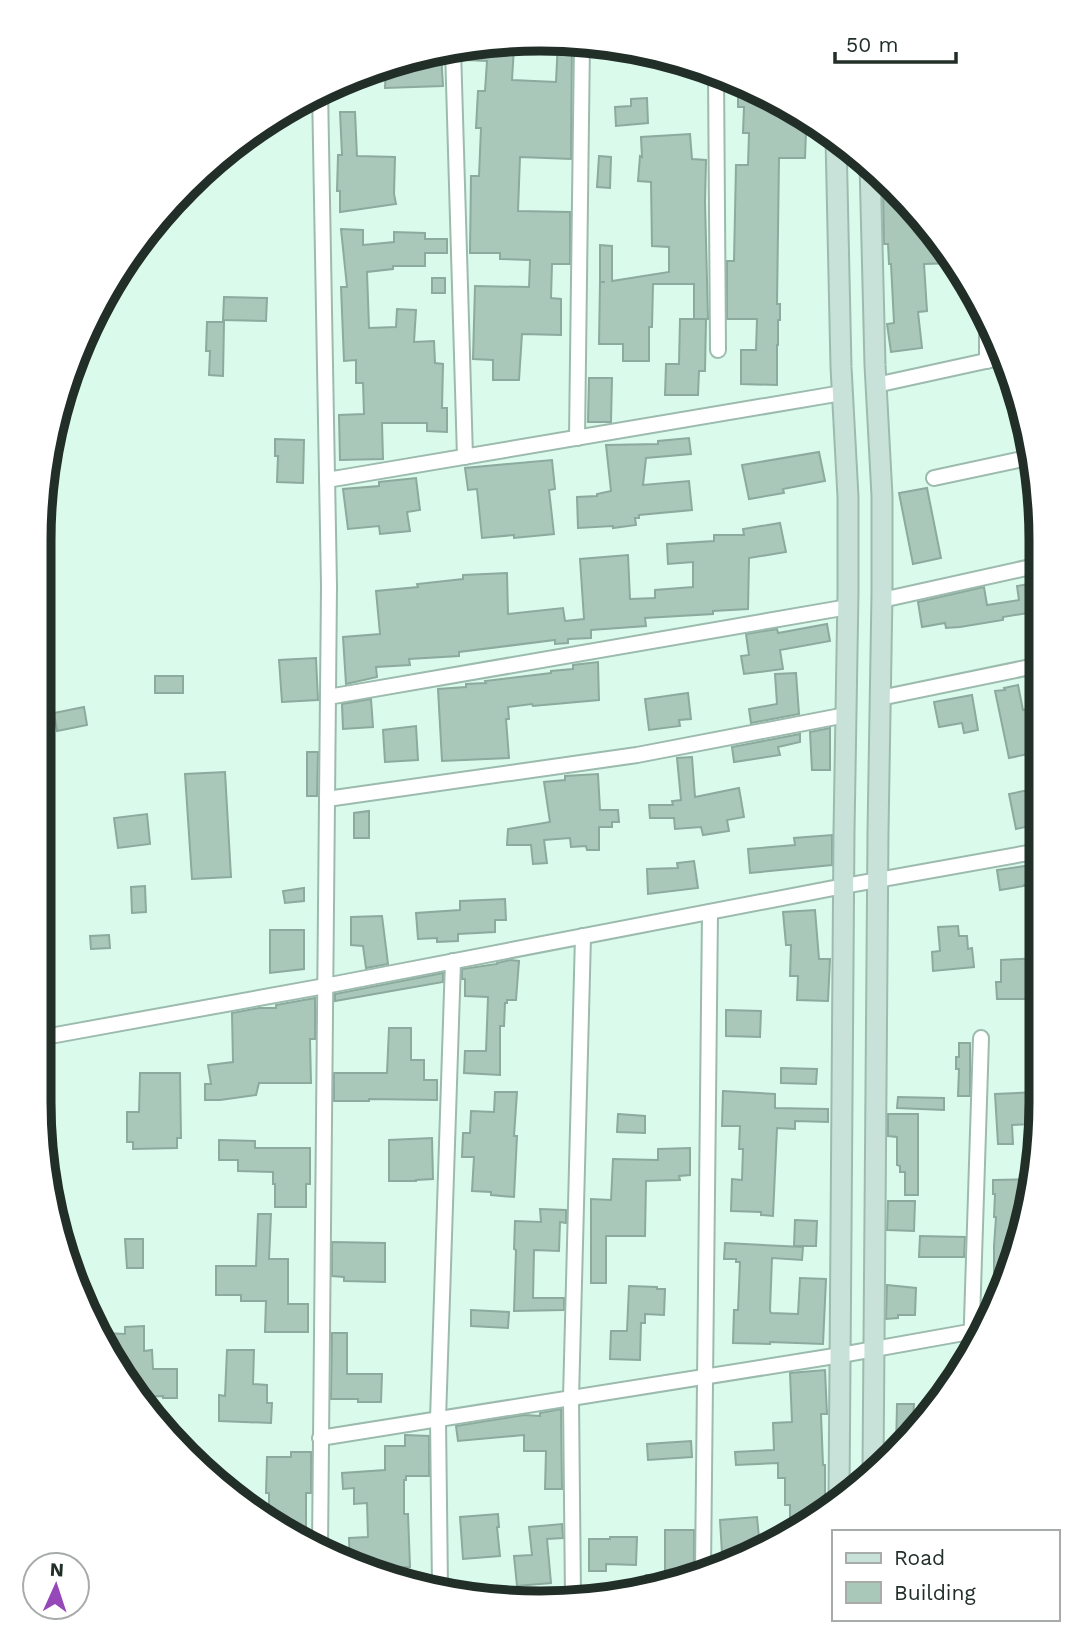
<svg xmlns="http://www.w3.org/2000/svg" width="1080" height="1642" viewBox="0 0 1080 1642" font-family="'Work Sans',sans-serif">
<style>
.building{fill:#a9c8ba;stroke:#8caa9d;stroke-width:2}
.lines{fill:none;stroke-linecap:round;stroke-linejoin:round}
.minor-casing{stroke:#9cbbae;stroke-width:18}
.secondary-casing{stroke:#9cbbae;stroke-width:23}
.minor{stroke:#fff;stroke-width:14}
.secondary{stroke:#c8e2d9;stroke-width:19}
.rim{fill:none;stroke:#222f29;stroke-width:9}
</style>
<rect width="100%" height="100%" fill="#dafbec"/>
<!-- building -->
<g class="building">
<polygon points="558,41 572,42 571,159 520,157 518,211 570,212 570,264 552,264 551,298 561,299 561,335 522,334 519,380 493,380 493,360 473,359 475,286 529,287 530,260 500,259 500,253 470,253 471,176 479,176 481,128 476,128 478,91 485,91 487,61 467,60 468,46 514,47 512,80 556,82"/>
<polygon points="441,53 443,86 385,88 386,65 411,60 411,55"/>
<polygon points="738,82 791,106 826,131 806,131 805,158 779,158 777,304 780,304 780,320 778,320 778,345 777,345 777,385 741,384 741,350 756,350 757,319 727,319 727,261 734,261 736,165 748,165 749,133 743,133 744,107 738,107"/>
<polygon points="647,98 648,123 616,126 615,107 631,106 631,99"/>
<polygon points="340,112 355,112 357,156 395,157 394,194 396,204 340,212 340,191 337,191 338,155 342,155"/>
<polygon points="690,134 692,159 706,160 705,202 708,319 694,319 694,284 653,284 652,327 649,327 649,361 623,361 623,344 599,344 600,282 605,282 600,282 600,245 612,246 612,281 669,272 669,247 652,246 651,182 638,181 640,156 642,157 641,137"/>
<polygon points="599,156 611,157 610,188 597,187"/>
<polygon points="883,190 896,190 938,235 956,263 924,264 927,311 918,312 922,348 891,352 887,324 894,323 891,264 889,264 888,244 884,244"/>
<polygon points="341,229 363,230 363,245 394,242 394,232 425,233 425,239 447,239 447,253 425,253 425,266 393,266 393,269 367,272 369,328 396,327 397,309 416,310 414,342 434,341 435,363 443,364 442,408 447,408 447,432 427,431 427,423 382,423 383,459 340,460 339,415 364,414 363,383 356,383 356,360 344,361 341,287 347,287"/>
<rect x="432" y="278" width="13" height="15"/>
<polygon points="224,297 267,298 266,321 223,320"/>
<polygon points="680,319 706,319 705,371 699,371 698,395 665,395 666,364 679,364"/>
<polygon points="207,322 224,322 223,376 209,375 210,351 206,351"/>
<polygon points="589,378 612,378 611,422 588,422"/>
<polygon points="689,438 691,454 646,458 643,485 689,481 692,510 639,515 639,518 635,518 636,525 613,528 613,526 578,528 577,497 597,496 597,494 611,491 606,445 658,444 658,441"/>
<polygon points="275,439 304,440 303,483 277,482 278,456 275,456"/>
<polygon points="819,452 825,481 783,489 784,493 749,499 742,465"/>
<polygon points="552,460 555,489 549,490 554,534 514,538 514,535 482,538 477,489 468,490 465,468"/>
<polygon points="416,478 420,510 407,512 410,531 380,534 379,526 348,529 343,489 379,486 379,482"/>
<polygon points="927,488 941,558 913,564 899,493"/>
<polygon points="780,523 786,552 749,558 748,609 713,611 713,614 645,618 646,626 591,630 591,638 568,639 568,643 555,644 555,640 459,652 459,656 409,659 410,665 376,667 377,677 346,684 343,637 380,634 376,591 418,587 417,584 463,579 463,575 507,573 508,614 563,608 565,621 584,619 580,559 628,555 630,599 655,598 655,590 693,587 693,562 668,564 667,544 714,541 714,535 744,535 743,529"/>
<polygon points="1040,582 1040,611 1003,617 1003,620 960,627 946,628 945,623 922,627 918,602 984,587 987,605 1019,600 1017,586"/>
<polygon points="827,624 830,641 780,650 783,669 744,674 741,656 749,655 746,634 777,629 778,633"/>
<polygon points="316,658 318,700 282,702 279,660"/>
<polygon points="598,662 599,700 533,706 532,704 508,707 509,719 506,719 509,758 442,761 438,689 466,687 466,684 486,683 485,681 551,673 551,671 573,669 573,665"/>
<polygon points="796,673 799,714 751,723 749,709 777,704 775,674"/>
<rect x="155" y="676" width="28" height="17"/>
<polygon points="1018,685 1023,710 1039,706 1039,719 1026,722 1033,753 1009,758 995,691 1005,690 1004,688"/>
<polygon points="688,693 691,719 679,720 680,726 649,730 645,699"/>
<polygon points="972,695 978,730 964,733 962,723 939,727 934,702"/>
<polygon points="371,699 373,727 343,729 342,704"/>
<polygon points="84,707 87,725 57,731 54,713"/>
<polygon points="416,726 418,760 385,762 383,730"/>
<polygon points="830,728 830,770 812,770 810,732"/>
<polygon points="800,734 800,742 778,747 780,755 734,762 732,747"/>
<polygon points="307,752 318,752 317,796 307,796"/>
<polygon points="692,757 695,797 739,788 744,817 727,820 729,831 703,835 701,827 675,829 674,818 650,818 649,805 673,805 672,801 681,800 677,758"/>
<polygon points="225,772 231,877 192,879 185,774"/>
<polygon points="598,774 600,810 618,810 619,822 612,822 612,827 599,827 599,850 587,850 586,846 571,847 570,838 544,840 547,863 533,864 531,845 507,845 508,829 550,822 544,782 565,780 565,776"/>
<polygon points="1039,788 1039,824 1016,829 1009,794"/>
<polygon points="369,811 369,838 354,838 354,813"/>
<polygon points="147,814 150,844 118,848 114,818"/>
<polygon points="832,835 832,865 750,873 748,849 795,845 794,838"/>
<polygon points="694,861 698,888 648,894 647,869 678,868 677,863"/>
<polygon points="1039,864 1039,884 1024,885 1024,886 1000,890 997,870"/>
<polygon points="145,886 146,912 132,913 131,887"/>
<polygon points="304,888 304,901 285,903 283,891"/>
<polygon points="505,899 506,920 495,920 495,932 458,934 458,941 437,942 437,938 418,939 416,913 460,910 460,901"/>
<polygon points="815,910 819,959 830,959 828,1001 797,1000 798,976 790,976 791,945 786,945 783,912"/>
<polygon points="382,916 388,964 366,968 363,946 351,945 351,917"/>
<polygon points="958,926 959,936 967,936 968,949 972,948 974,967 933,971 932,952 940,951 938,927"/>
<polygon points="270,930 304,930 304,969 270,973"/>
<polygon points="109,935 110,948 91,949 90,936"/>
<polygon points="1038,958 1038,999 997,999 996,982 1001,982 1001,960"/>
<polygon points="510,960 519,961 516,1000 507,1000 507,1003 505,1003 504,1026 500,1026 500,1075 464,1073 465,1051 486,1051 488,997 465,996 465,979 462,979 462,969 497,964 497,963"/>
<polygon points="443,973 443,982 335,1001 335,994"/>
<polygon points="315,998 315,1039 310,1039 311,1083 259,1083 256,1095 220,1100 205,1100 205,1084 211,1084 208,1065 233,1062 232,1013 259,1008 276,1008 276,1005"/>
<polygon points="726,1010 761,1011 760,1037 726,1036"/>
<polygon points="389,1028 411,1028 411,1060 424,1060 424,1080 437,1080 437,1100 369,1099 369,1101 334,1101 334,1073 387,1073"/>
<polygon points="959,1043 970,1043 970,1096 958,1096 959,1069 956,1069 956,1057 959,1057"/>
<polygon points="781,1068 817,1069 816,1084 781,1083"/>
<polygon points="140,1073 180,1073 181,1138 177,1138 177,1148 133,1149 133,1142 127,1142 127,1112 139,1112"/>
<polygon points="723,1091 775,1094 775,1108 828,1109 828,1122 795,1121 795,1129 777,1128 773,1216 761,1215 761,1212 731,1211 732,1179 742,1180 743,1149 739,1149 740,1126 722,1126"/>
<polygon points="495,1092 517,1092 514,1136 517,1136 514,1197 491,1195 491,1192 472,1191 474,1157 462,1157 463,1133 470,1133 471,1111 494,1112"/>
<polygon points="1038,1092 1037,1124 1012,1125 1013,1144 998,1144 995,1094"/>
<polygon points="898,1097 944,1098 944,1110 897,1108"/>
<polygon points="618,1114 645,1116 645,1133 617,1132"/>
<polygon points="888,1114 918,1114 918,1195 905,1195 905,1172 900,1172 900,1166 897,1165 897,1137 888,1136"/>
<polygon points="432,1138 433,1179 416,1180 416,1181 389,1181 389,1140"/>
<polygon points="219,1140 255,1141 255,1148 310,1148 310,1184 306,1184 306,1207 275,1207 275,1184 273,1184 273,1172 238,1171 238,1160 219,1160"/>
<polygon points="690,1148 690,1175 679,1176 680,1180 646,1181 645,1236 606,1236 606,1283 591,1283 591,1199 611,1200 613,1159 658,1160 658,1149"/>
<polygon points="1034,1179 997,1299 994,1299 994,1246 996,1217 994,1217 995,1194 993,1194 993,1180"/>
<polygon points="888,1201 915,1201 914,1231 887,1230"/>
<polygon points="540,1209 566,1210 566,1223 560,1222 559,1251 534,1250 533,1298 564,1298 564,1310 514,1311 516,1250 514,1249 515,1221 541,1222"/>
<polygon points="258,1214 271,1214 269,1259 288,1259 288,1304 308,1304 308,1332 265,1332 266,1301 241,1301 241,1295 216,1295 216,1266 256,1266"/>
<polygon points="795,1220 817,1221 816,1246 794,1246"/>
<polygon points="920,1236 965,1237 964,1257 919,1257"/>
<polygon points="125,1239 143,1239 143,1268 127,1268"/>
<polygon points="332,1242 385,1243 385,1282 344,1281 344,1277 332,1276"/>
<polygon points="725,1243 803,1247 802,1260 772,1258 770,1311 771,1313 798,1314 800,1278 826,1279 823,1344 770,1342 770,1344 733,1343 734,1310 738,1310 740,1262 736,1262 736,1259 724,1259"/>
<polygon points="887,1285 916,1288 915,1315 898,1315 898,1318 886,1319"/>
<polygon points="629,1286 657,1287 657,1289 665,1289 664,1315 645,1314 645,1323 641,1323 640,1360 610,1359 611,1331 627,1331"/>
<polygon points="471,1310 509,1312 508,1328 471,1326"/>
<polygon points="144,1326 144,1351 152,1350 153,1369 177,1369 177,1398 163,1398 163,1396 138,1397 125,1383 125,1375 120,1375 106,1345 106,1333 125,1334 125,1327"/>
<polygon points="332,1333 347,1333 347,1374 382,1374 381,1402 358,1402 358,1399 331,1399"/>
<polygon points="227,1350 254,1350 253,1384 267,1385 267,1403 272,1403 271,1423 219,1421 219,1395 225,1396"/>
<polygon points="825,1370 827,1414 821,1414 823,1465 825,1465 825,1508 790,1536 790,1505 785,1505 785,1478 778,1478 778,1463 736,1465 735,1452 774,1450 773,1423 792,1422 790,1373"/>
<polygon points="897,1404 914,1404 913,1422 924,1422 917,1433 896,1450"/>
<polygon points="561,1409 562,1489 545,1489 546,1451 524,1451 524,1435 458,1441 456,1426 524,1415 540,1416 540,1413"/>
<polygon points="405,1435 429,1436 429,1476 406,1476 406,1480 404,1480 404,1514 408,1514 410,1567 378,1569 378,1572 350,1566 349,1538 368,1537 367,1503 354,1504 354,1488 343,1489 342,1473 385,1470 385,1446 405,1446"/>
<polygon points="691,1441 692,1457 648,1460 647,1444"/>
<polygon points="291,1452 311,1452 311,1493 306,1493 306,1533 293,1533 293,1520 269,1520 269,1493 266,1493 267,1457 291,1457"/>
<polygon points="498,1514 499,1527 497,1527 500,1556 463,1559 460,1517"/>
<polygon points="757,1517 760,1548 751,1551 722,1553 720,1520"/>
<polygon points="562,1524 563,1538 547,1539 551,1583 517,1586 514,1556 532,1555 529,1527"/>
<polygon points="665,1530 694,1530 694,1573 645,1591 646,1575 665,1575"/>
<polygon points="610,1537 637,1537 636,1565 606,1564 606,1571 589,1571 589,1539 610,1539"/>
</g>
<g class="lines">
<!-- minor casing -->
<g class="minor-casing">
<g id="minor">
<polyline points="453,49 465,457"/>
<polyline points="716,72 718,350"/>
<polyline points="987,361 987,314"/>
<polyline points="876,385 1004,357"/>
<polyline points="577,438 582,42"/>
<polyline points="934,478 1032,457"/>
<polyline points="327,480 842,393"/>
<polyline points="882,600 1040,565"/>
<polyline points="328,697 848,607"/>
<polyline points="880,698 1040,665"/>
<polyline points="327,799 637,755 846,715"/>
<polyline points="39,1038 325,986 844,886 1039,851"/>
<polyline points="971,1352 981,1038"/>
<polyline points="320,1438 841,1355 986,1329"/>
<polyline points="320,1549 329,586 320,89"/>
<polyline points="703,1570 710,912"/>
<polyline points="440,1587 438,1419 453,961"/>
<polyline points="573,1598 571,1398 583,936"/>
</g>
</g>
<!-- secondary casing -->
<g class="secondary-casing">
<g id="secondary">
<polyline points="836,138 841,367 848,497 848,593 844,832 839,1497"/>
<polyline points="870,163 875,365 882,496 882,594 878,832 873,1469"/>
</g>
</g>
<!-- minor -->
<use href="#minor" class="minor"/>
<!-- secondary -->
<use href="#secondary" class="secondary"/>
</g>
<!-- crop -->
<path d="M0 0H1080V1642H0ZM540 51H540A489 489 0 0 1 1029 540V1102A489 489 0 0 1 540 1591H540A489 489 0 0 1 51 1102V540A489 489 0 0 1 540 51Z" fill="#fff" fill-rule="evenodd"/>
<path class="rim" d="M540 51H540A489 489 0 0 1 1029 540V1102A489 489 0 0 1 540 1591H540A489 489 0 0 1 51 1102V540A489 489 0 0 1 540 51Z"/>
<!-- legend -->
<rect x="832" y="1530" width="228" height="91" fill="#ffffff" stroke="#a7aca9" stroke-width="2"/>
<rect x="846" y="1553" width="35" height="10" fill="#c8e2d9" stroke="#a7aca9" stroke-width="2"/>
<text x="894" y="1565" font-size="21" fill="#222f29">Road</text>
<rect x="846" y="1582" width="35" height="21" fill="#a9c8ba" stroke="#a7aca9" stroke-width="2"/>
<text x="894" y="1600" font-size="21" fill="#222f29">Building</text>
<!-- north arrow -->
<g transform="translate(56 1586) rotate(3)"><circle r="33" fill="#ffffff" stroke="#a7aca9" stroke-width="2"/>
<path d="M0-5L12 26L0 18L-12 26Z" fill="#9648b9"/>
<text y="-10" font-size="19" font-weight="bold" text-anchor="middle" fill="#222f29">N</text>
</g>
<!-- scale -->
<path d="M835 52v10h121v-10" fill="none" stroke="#222f29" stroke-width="3.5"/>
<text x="846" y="52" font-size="21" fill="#222f29" stroke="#ffffff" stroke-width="5" paint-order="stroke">50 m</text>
</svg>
